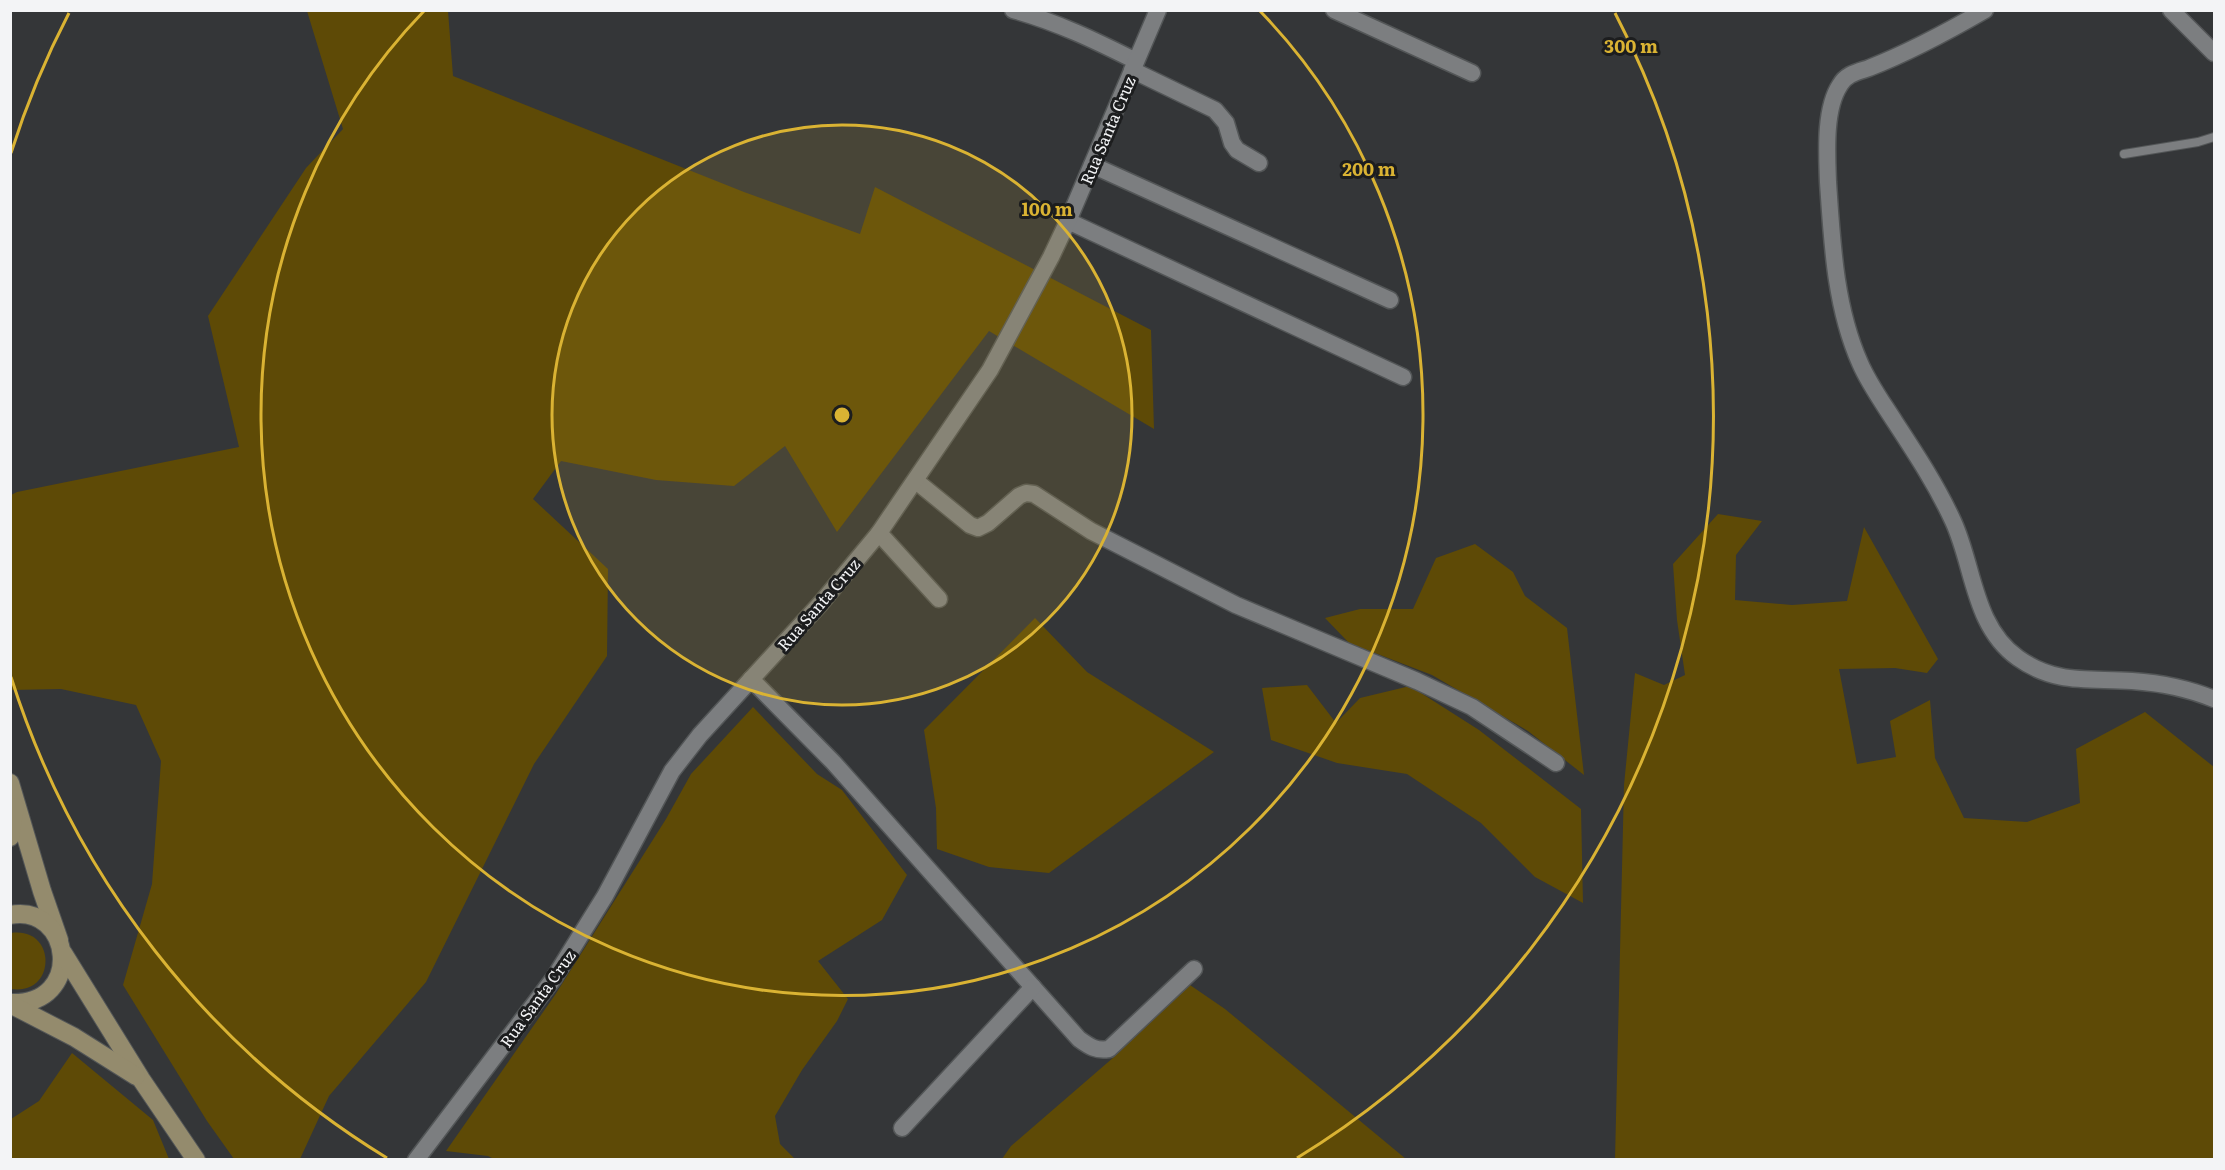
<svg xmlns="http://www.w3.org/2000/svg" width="2225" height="1170" viewBox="0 0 2225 1170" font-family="Literata,serif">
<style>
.green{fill:#5e4a06}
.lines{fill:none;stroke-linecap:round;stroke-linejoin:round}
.lane-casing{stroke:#535657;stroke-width:10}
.street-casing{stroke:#535657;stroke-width:19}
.secondary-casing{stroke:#535657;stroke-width:20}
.lane{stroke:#7c7e80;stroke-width:8}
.street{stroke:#7c7e80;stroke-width:16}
.secondary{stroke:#948b6d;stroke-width:18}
.ring{fill:none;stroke:#dab333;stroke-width:3}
.labels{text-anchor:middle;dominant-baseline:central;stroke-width:6;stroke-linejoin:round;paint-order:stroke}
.street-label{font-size:16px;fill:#f3f4f6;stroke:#1c1d1e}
.centre{fill:#dab333;stroke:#1c1d1e;stroke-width:3}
.ring-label{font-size:18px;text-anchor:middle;font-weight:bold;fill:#dab333;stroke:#1c1d1e;stroke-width:6;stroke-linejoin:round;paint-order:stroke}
</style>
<rect width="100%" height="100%" fill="#343638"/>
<!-- green -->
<g class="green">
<polygon points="307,11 448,11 453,76 744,192 860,234 875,187 1151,330 1154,429 989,331 837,532 785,446 734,486 656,480 561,461 533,499 608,569 607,656 534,764 426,982 329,1096 300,1159 234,1159 207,1121 123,985 152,884 161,761 136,705 61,689 11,690 11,495 17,492 239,447 208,316 306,168 343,129"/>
<polygon points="1718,514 1762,521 1736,555 1735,600 1792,605 1847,601 1864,527 1938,659 1927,673 1895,668 1839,669 1857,764 1896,757 1890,721 1930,700 1935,758 1964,818 2027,822 2080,803 2076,749 2145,712 2214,767 2214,1159 1615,1159 1624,785 1635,673 1664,685 1685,675 1677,620 1673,564"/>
<polygon points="1475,544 1513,572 1525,596 1567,628 1584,775 1528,731 1432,675 1349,643 1325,618 1360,609 1413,609 1436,558"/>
<polygon points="1035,618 1087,672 1214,752 1049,873 989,867 937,849 936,808 924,730"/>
<polygon points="1307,685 1336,723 1360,698 1410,686 1479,730 1581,809 1583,903 1535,877 1481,823 1407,774 1337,763 1271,740 1262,688"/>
<polygon points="753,707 817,774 842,790 907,875 882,920 818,961 848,999 837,1021 802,1070 775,1116 780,1144 795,1159 496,1160 488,1156 446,1151 555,995 666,819 691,774"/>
<path d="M11 933C57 926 57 996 11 989Z"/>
<polygon points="1190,985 1225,1009 1406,1159 1002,1159 1011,1146 1114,1057"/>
<polygon points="72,1053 153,1120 169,1159 11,1159 11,1119 39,1101"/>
</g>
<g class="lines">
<!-- lane casing -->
<g class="lane-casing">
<polyline id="lane" points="2124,154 2198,142 2214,137"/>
</g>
<!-- street casing -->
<g class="street-casing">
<g id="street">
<path d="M1013 10C1057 22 1096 41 1136 61"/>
<polyline points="1334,10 1472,73"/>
<path d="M1985 10C1947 32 1910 52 1869 68 1857 72 1846 74 1840 85 1824 109 1827 154 1828 182 1832 242 1835 307 1860 363 1869 384 1883 403 1895 422 1916 454 1937 486 1953 521 1974 566 1973 626 2018 658 2056 685 2089 678 2132 681 2162 683 2187 688 2214 699"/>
<polyline points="2171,10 2214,53"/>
<polyline points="1132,70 1215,110 1226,123 1232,143 1237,150 1259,163"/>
<polyline points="1092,165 1390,300"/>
<polyline points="1068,221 1403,377"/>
<polyline points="916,481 970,525 978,528 988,523 1019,496 1026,493 1034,494 1091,531 1236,605 1417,681 1472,707 1556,763"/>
<polyline points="879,533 939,599"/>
<path d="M751 679 833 762 1079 1039C1090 1047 1096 1051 1109 1049L1194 969"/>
<polyline points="902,1128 1033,987"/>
<polyline points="416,1160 554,978 605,896 672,771 700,735 821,603 879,533 990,370 1051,257 1068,221 1158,10"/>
</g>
</g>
<!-- secondary casing -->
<g class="secondary-casing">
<g id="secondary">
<polyline points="10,783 42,891 59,940"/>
<polyline points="10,837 15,807"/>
<path d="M10 915C72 903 86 1006 10 1003"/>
<polyline points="63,953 141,1079 196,1160"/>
<polyline points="10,1004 74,1037 136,1076"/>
</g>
</g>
<!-- lane -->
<use href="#lane" class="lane"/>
<!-- street -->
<use href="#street" class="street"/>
<!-- secondary -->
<use href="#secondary" class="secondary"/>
</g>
<!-- distance rings -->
<circle cx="842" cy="415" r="290" fill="#dab333" fill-opacity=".12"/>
<g class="ring">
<circle cx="842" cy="415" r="290"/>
<path d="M1260 11A581 581 0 1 1 424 11"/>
<path d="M387 1158A871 871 0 0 1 11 677M11 153A871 871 0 0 1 69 13M1615 13A871 871 0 0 1 1297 1158"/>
</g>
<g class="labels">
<!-- street labels -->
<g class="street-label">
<text transform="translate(1107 130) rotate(-67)">Rua Santa Cruz</text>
<text transform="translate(818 604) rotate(-49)">Rua Santa Cruz</text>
<text transform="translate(537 998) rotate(-54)">Rua Santa Cruz</text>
</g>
</g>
<circle cx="842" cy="415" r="9" class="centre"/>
<g class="ring-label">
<text x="1631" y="53">300 m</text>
<text x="1369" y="176">200 m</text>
<text x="1047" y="216">100 m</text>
</g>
<!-- border -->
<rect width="2225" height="1170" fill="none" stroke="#f3f4f6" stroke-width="24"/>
</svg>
